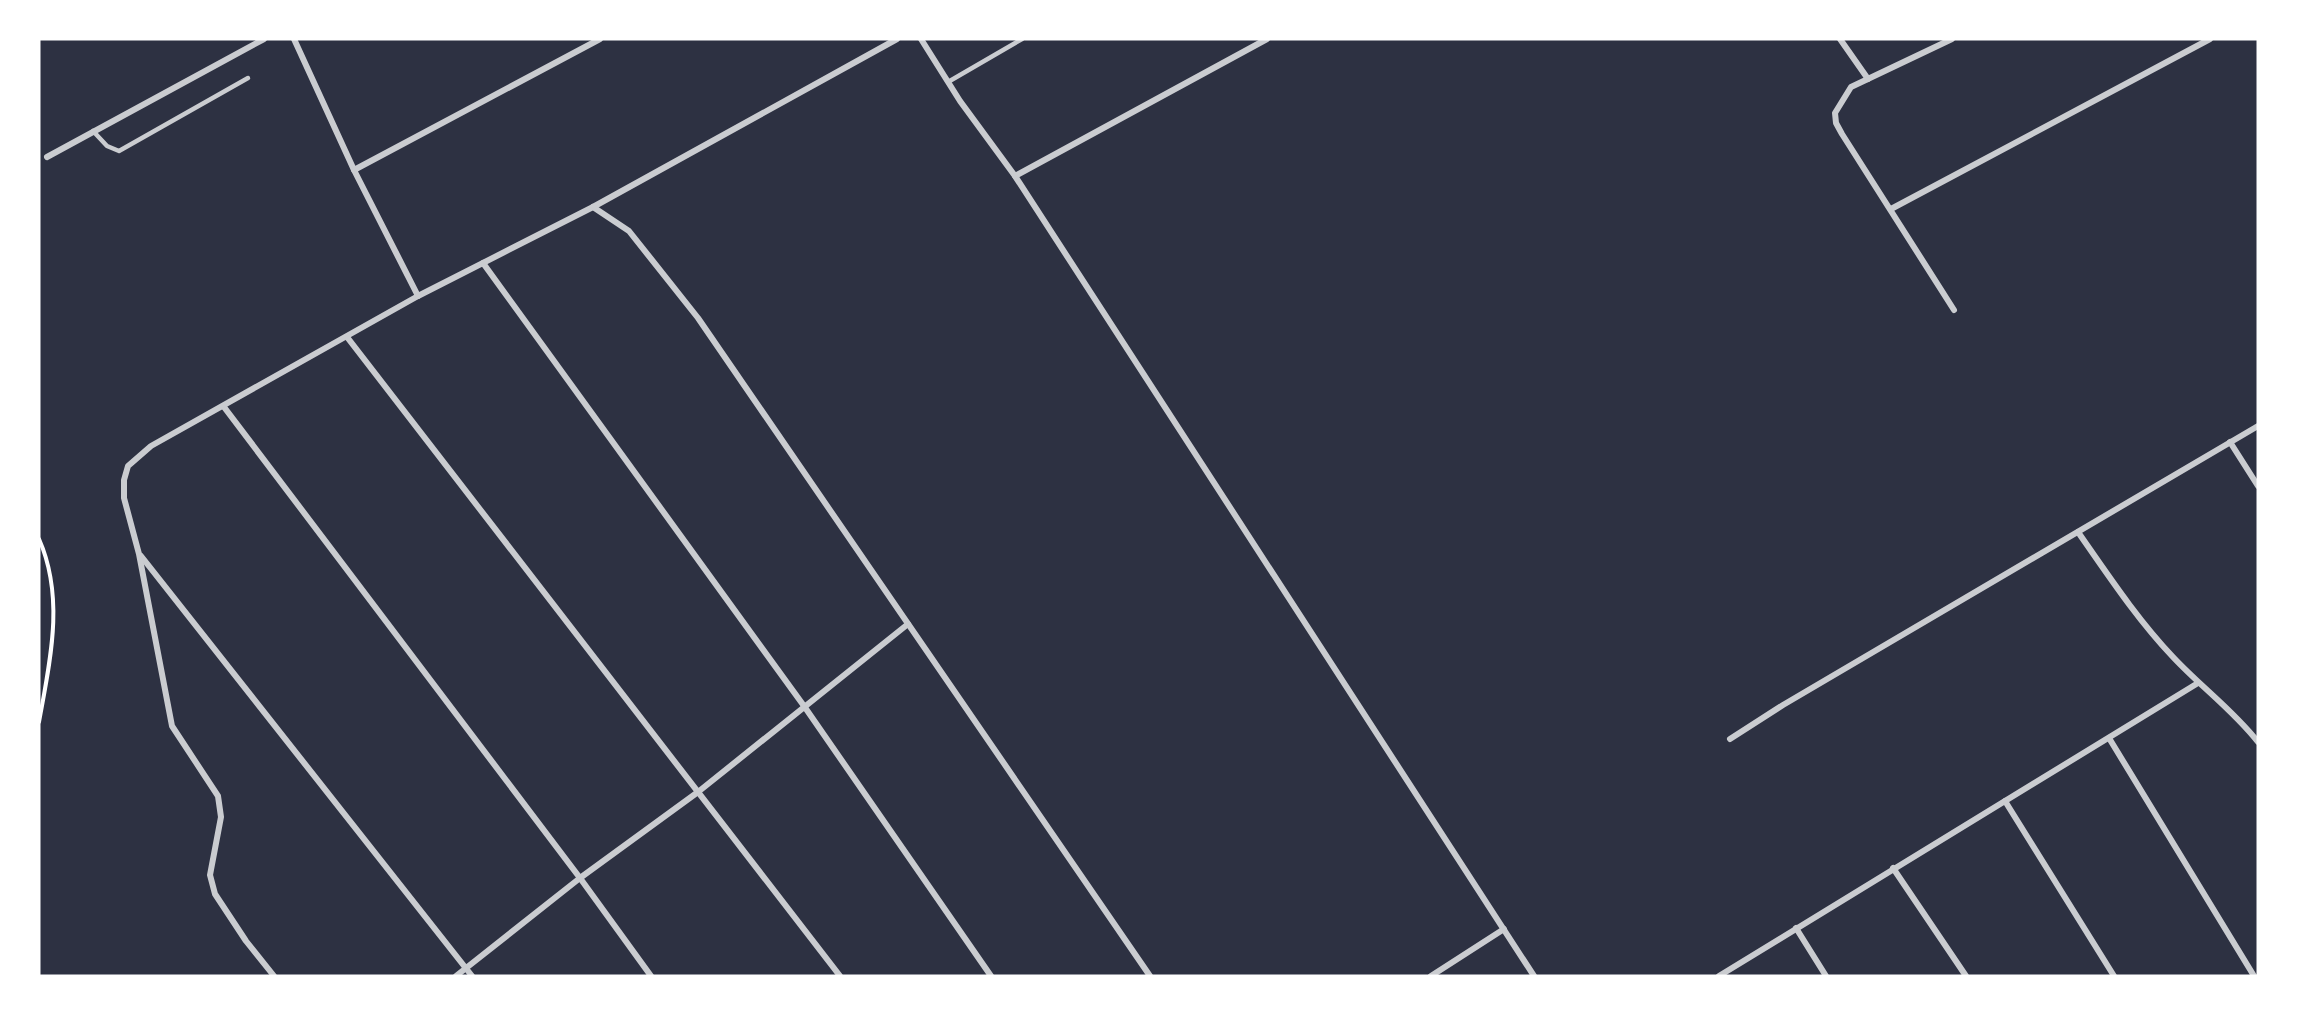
<svg xmlns="http://www.w3.org/2000/svg" width="2297" height="1015" viewBox="0 0 2297 1015" font-family="'PT Sans Narrow',sans-serif">
<style>
.lines{fill:none;stroke-linecap:round;stroke-linejoin:round}
.path{stroke:#fff;stroke-width:4}
.service{stroke:#caccd0;stroke-width:4.5}
.minor{stroke:#caccd0;stroke-width:6}
</style>
<rect width="100%" height="100%" fill="#2d3142"/>
<g class="lines">
<!-- path -->
<path class="path" d="M39 539C65 598 50 661 39 722"/>
<!-- service -->
<g class="service">
<polyline points="948,82 1022,39"/>
<polyline points="93,131 107,146 119,151 248,78"/>
</g>
<!-- minor -->
<g class="minor">
<polyline points="294,39 354,170 418,296"/>
<polyline points="921,39 960,101 1015,176 1534,976"/>
<polyline points="1840,39 1868,79"/>
<polyline points="1952,39 1851,87 1835,113 1836,123 1842,134 1954,310"/>
<polyline points="47,157 264,39"/>
<polyline points="354,170 600,39"/>
<polyline points="1015,176 1267,39"/>
<polyline points="593,207 629,231 698,318 1150,976"/>
<polyline points="1891,209 2210,39"/>
<polyline points="483,263 804,706 991,976"/>
<polyline points="347,337 840,976"/>
<polyline points="224,407 580,878 651,976"/>
<polyline points="2230,442 2258,486"/>
<path d="M2078 532C2108 575 2137 619 2173 657 2201 687 2233 710 2258 742"/>
<polyline points="141,556 472,976"/>
<polyline points="2109,738 2254,976"/>
<polyline points="1730,739 1783,705 2258,426"/>
<polyline points="2005,801 2114,976"/>
<polyline points="1893,868 1966,976"/>
<polyline points="1796,928 1826,976"/>
<polyline points="274,976 246,941 215,894 210,875 221,817 218,796 172,726 139,554 124,498 124,480 128,466 151,446 418,296 593,207 897,39"/>
<polyline points="456,976 580,878 698,792 908,624"/>
<polyline points="1431,976 1504,929"/>
<polyline points="1719,976 2198,683"/>
</g>
</g>
<!-- border -->
<rect width="2297" height="1015" fill="none" stroke="#ffffff" stroke-width="81"/>
</svg>
